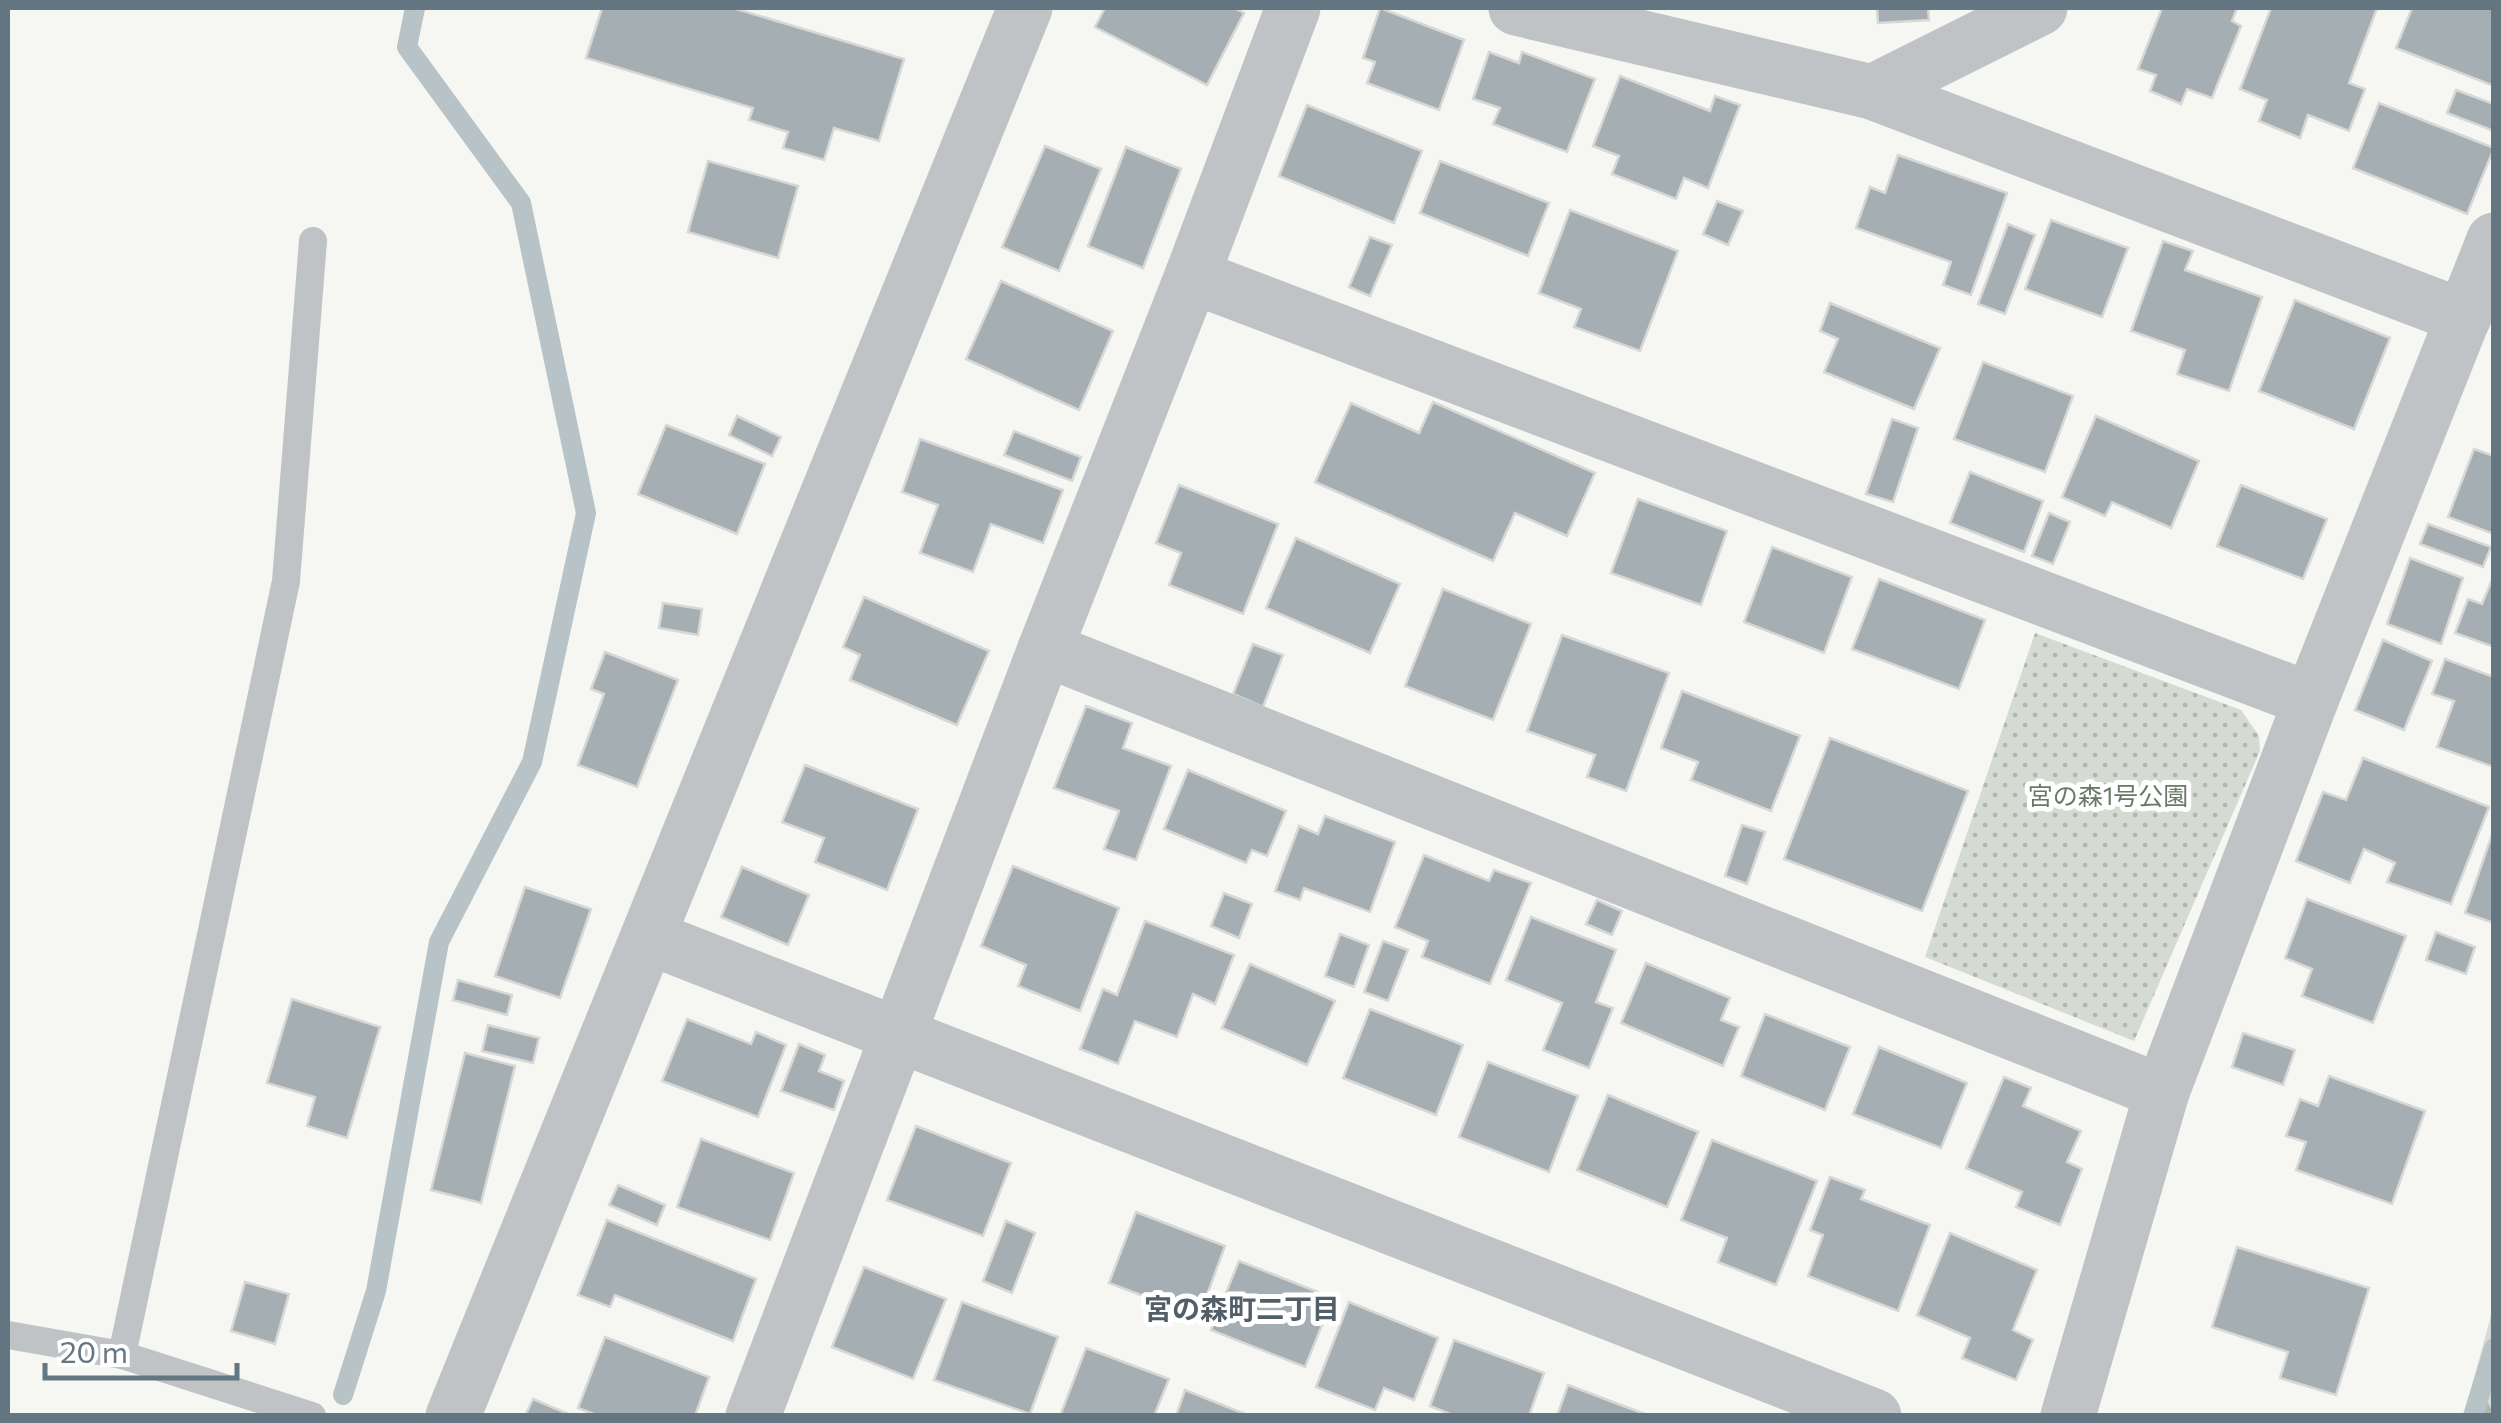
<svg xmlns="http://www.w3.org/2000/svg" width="2501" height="1423" viewBox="0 0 2501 1423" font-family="Commissioner,'Noto Sans JP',sans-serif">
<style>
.forest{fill:url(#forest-firs)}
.park{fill:url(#park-dots)}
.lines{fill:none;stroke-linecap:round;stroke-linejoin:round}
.stream{stroke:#b7c3c7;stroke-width:20}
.building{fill:#a5aeb3;stroke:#d7d7d5;stroke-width:2.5}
.service{stroke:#bfc3c6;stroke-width:28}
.minor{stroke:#bfc3c6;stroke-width:55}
.tertiary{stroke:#bfc3c6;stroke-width:55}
.labels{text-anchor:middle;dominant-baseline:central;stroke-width:10;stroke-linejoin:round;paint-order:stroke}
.park-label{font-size:25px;fill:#687a64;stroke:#fff}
.neighbourhood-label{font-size:28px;font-weight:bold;fill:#535f68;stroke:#fff}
</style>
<defs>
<pattern id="forest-firs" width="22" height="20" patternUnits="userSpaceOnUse" patternTransform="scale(2.5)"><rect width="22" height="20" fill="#d5dbd2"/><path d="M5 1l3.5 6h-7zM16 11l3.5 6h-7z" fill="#b0b6b0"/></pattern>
<pattern id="park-dots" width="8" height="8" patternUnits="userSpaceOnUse" patternTransform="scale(2.5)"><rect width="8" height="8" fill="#d5dbd2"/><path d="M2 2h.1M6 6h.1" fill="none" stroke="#b0b6b0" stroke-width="1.8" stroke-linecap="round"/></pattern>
</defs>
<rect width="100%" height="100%" fill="#f6f6f2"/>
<!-- forest -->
<polygon class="forest" points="2493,1308 2493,1415 2464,1415"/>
<!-- park -->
<polygon class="park" points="2035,633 2241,710 2259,736 2260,751 2134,1041 1925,957"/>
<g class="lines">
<!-- stream -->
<g class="stream">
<polyline points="343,1395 376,1291 439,942 532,762 586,513 521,203 407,47 415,8"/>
<polyline points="2473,1416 2494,1348"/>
</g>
</g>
<!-- building -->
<g class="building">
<polygon points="602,8 733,8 904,59 879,141 834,128 824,160 783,148 788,132 749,120 753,108 586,58"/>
<polygon points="1105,8 1234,8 1244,13 1207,85 1095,27"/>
<polygon points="1380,8 1464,40 1439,110 1367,83 1375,62 1363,58"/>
<polygon points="1877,8 1928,8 1929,20 1878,23"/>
<polygon points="2162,8 2237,8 2232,21 2241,26 2212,98 2187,89 2181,104 2150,91 2156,75 2138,69"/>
<polygon points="2271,8 2377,8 2349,83 2365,89 2349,131 2308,115 2300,138 2259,121 2267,100 2240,89"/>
<polygon points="2412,8 2494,8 2494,86 2396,48"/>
<polygon points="1489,52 1519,63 1522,52 1595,79 1567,152 1493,124 1500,108 1473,99"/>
<polygon points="1620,76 1710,111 1715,96 1740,105 1708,188 1684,178 1676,199 1612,174 1619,156 1593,146"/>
<polygon points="2456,90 2494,104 2494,131 2447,113"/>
<polygon points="2379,103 2494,148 2467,214 2353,168"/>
<polygon points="1307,105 1422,151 1394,223 1279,176"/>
<polygon points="1045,146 1101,169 1059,271 1002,247"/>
<polygon points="1126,147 1181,169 1143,268 1088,246"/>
<polygon points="1898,155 2007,193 1971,295 1943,285 1951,262 1856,228 1870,187 1885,193"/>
<polygon points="708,161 798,186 778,258 688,232"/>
<polygon points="1440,161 1549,203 1528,256 1420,213"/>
<polygon points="1717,201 1743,211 1728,245 1703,234"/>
<polygon points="1570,210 1678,251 1640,351 1574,327 1581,309 1539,293"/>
<polygon points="2051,220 2128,248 2102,317 2025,289"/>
<polygon points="2008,224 2035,235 2005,314 1978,304"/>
<polygon points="1370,237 1392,245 1370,296 1349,287"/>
<polygon points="2163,241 2193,251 2185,270 2262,297 2229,391 2177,374 2185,350 2131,331"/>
<polygon points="1001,281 1113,331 1079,410 966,359"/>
<polygon points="2295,300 2390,338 2354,429 2259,391"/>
<polygon points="1830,303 1940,348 1914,409 1824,372 1838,339 1820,331"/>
<polygon points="1983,362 2073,396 2045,472 1954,439"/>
<polygon points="1433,402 1595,473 1567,536 1515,513 1493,561 1315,482 1351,403 1419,433"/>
<polygon points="737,416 781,437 772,456 729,435"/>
<polygon points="2096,416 2199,461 2171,528 2112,502 2105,516 2062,497"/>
<polygon points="1892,419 1918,428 1893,502 1866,494"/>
<polygon points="666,425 765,464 737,534 638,494"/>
<polygon points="1014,431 1081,457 1072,481 1004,455"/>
<polygon points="920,439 1063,490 1043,543 991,524 973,572 920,553 938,505 902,492"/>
<polygon points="2474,449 2494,456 2494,534 2448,517"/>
<polygon points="1970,472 2043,501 2024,552 1950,523"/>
<polygon points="1179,485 1278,524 1243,614 1169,585 1181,553 1156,543"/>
<polygon points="2241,485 2327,519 2303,579 2217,546"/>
<polygon points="1638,499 1727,531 1701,605 1611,573"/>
<polygon points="2049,513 2070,522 2053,564 2032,556"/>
<polygon points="2428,524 2491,547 2483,567 2420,544"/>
<polygon points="1296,538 1400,584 1370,653 1266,608"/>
<polygon points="1772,547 1852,577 1824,653 1744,622"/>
<polygon points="2410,558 2463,578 2441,644 2387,624"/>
<polygon points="2494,575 2494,647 2455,633 2468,599 2482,604"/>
<polygon points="1879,579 1985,620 1959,689 1852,649"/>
<polygon points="1443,589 1531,624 1493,720 1405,686"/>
<polygon points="864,597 989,651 957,725 850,680 860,655 843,647"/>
<polygon points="663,603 702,609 698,635 659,628"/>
<polygon points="1562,635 1669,673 1626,791 1587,777 1595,755 1527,731"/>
<polygon points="2383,640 2432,661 2404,730 2355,710"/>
<polygon points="1253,644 1283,655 1263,707 1233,694"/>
<polygon points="605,652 678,680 637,787 578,765 604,694 591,689"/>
<polygon points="2445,659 2494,677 2494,767 2437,747 2454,701 2432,694"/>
<polygon points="1682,691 1800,736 1771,811 1691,780 1698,762 1661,748"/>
<polygon points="1086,706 1132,723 1123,748 1171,766 1136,860 1104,849 1119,811 1054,788"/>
<polygon points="1830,738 1968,791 1922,911 1784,859"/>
<polygon points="2363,758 2489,807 2451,904 2387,882 2395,863 2364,849 2350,883 2296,861 2323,792 2346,800"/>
<polygon points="805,765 918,809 887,890 815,862 824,838 782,822"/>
<polygon points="1188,770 1286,811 1267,856 1252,850 1246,863 1164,829"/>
<polygon points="1325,816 1395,842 1370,912 1304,888 1300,900 1275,891 1299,826 1318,834"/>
<polygon points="1742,825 1765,832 1747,884 1725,876"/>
<polygon points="2494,829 2494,923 2465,913"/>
<polygon points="1424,855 1489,881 1494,870 1531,883 1490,984 1422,957 1428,941 1395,927"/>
<polygon points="1013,866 1119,908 1080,1011 1018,986 1026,965 981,946"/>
<polygon points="742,867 809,895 788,945 721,917"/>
<polygon points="525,887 591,909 560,998 495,976"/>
<polygon points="1224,893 1252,904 1239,938 1211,926"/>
<polygon points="2307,899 2406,936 2373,1023 2302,996 2312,969 2285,958"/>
<polygon points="1597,900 1622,911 1612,935 1586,924"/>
<polygon points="1531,917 1616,950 1596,1002 1613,1008 1589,1068 1543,1050 1562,1003 1506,980"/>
<polygon points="1145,921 1234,955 1215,1004 1193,994 1177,1037 1135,1021 1118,1064 1080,1049 1103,989 1117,995"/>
<polygon points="2436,932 2475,947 2466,974 2426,960"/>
<polygon points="1340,934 1369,945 1354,987 1325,976"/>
<polygon points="1383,941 1408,950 1388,1001 1364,992"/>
<polygon points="1646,963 1730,998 1721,1020 1739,1027 1723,1066 1621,1023"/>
<polygon points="1250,964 1335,1001 1307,1065 1222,1028"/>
<polygon points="458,980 512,995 507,1015 453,1000"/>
<polygon points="292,999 380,1027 347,1138 307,1126 315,1097 267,1083"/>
<polygon points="1370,1009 1463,1045 1436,1115 1343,1078"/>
<polygon points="1765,1014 1850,1047 1825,1110 1741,1076"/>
<polygon points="687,1019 751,1044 756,1032 786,1045 758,1117 662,1081"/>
<polygon points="488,1025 539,1038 533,1063 482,1051"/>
<polygon points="2243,1033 2295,1050 2283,1085 2232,1067"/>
<polygon points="799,1044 825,1055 819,1071 844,1081 834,1110 781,1091"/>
<polygon points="1879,1047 1967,1083 1941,1148 1853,1114"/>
<polygon points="465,1053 515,1066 481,1203 431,1190"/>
<polygon points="1488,1062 1578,1096 1549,1172 1459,1137"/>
<polygon points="2329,1076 2425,1111 2392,1204 2296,1170 2306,1142 2286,1136 2300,1099 2318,1106"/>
<polygon points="2004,1077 2031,1088 2023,1106 2081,1131 2067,1162 2082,1169 2060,1225 2016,1207 2022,1192 1966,1168"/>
<polygon points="1608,1095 1698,1132 1667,1207 1577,1170"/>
<polygon points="916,1126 1011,1163 983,1236 887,1200"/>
<polygon points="701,1139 794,1173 770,1240 677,1207"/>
<polygon points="1712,1140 1817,1181 1776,1285 1718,1262 1727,1238 1681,1220"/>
<polygon points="1830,1177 1865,1190 1861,1199 1930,1225 1898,1311 1808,1276 1823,1235 1810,1230"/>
<polygon points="618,1185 665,1205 657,1225 609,1205"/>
<polygon points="1136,1212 1225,1246 1199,1317 1109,1283"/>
<polygon points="607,1220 756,1279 733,1341 615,1295 610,1307 578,1295"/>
<polygon points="1006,1221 1035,1233 1012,1293 983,1281"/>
<polygon points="1950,1233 2037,1270 2013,1330 2033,1340 2016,1380 1962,1358 1970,1338 1917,1315"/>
<polygon points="2237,1247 2369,1288 2336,1395 2280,1378 2288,1352 2212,1327"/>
<polygon points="1239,1261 1333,1298 1305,1367 1211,1330"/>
<polygon points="864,1267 946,1299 913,1379 832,1347"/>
<polygon points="245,1282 289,1294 275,1344 231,1331"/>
<polygon points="962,1302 1058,1337 1030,1414 934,1380"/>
<polygon points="1349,1302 1438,1338 1414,1400 1384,1388 1375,1410 1316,1387"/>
<polygon points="605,1337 709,1377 695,1416 599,1416 578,1408"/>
<polygon points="1454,1340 1544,1373 1529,1416 1455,1416 1430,1406"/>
<polygon points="1086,1348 1169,1379 1154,1416 1060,1416"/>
<polygon points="1568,1385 1650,1416 1557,1416"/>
<polygon points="1185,1390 1250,1416 1176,1416"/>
<polygon points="533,1399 573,1416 525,1416"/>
</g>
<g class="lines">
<!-- service -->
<g class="service">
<polyline points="8,1335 122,1355 312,1416"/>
<polyline points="122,1355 286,581 313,241"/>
</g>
<!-- minor -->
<g class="minor">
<polyline points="1516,8 1872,92 2464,317"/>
<polyline points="1872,92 2040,8"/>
<polyline points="1192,276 2311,700"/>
<polyline points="1045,649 2162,1092"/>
<polyline points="648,937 1874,1416"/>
<polyline points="753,1416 1045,649 1192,276 1293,8"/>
<polyline points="2068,1416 2162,1092 2311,700 2494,240"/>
</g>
<!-- tertiary -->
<polyline class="tertiary" points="453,1416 1025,8"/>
</g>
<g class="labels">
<!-- park labels -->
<g class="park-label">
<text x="2108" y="795">宮の森1号公園</text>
</g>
<!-- neighbourhood labels -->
<g class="neighbourhood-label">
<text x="1242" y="1308">宮の森町二丁目</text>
</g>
</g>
<!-- border -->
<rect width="2501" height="1423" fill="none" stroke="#657683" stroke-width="20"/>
<!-- scale -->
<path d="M45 1363v15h192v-15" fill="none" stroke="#657683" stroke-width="5"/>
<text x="60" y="1363" font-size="30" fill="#657683" stroke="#ffffff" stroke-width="8" paint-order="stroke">20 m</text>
</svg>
